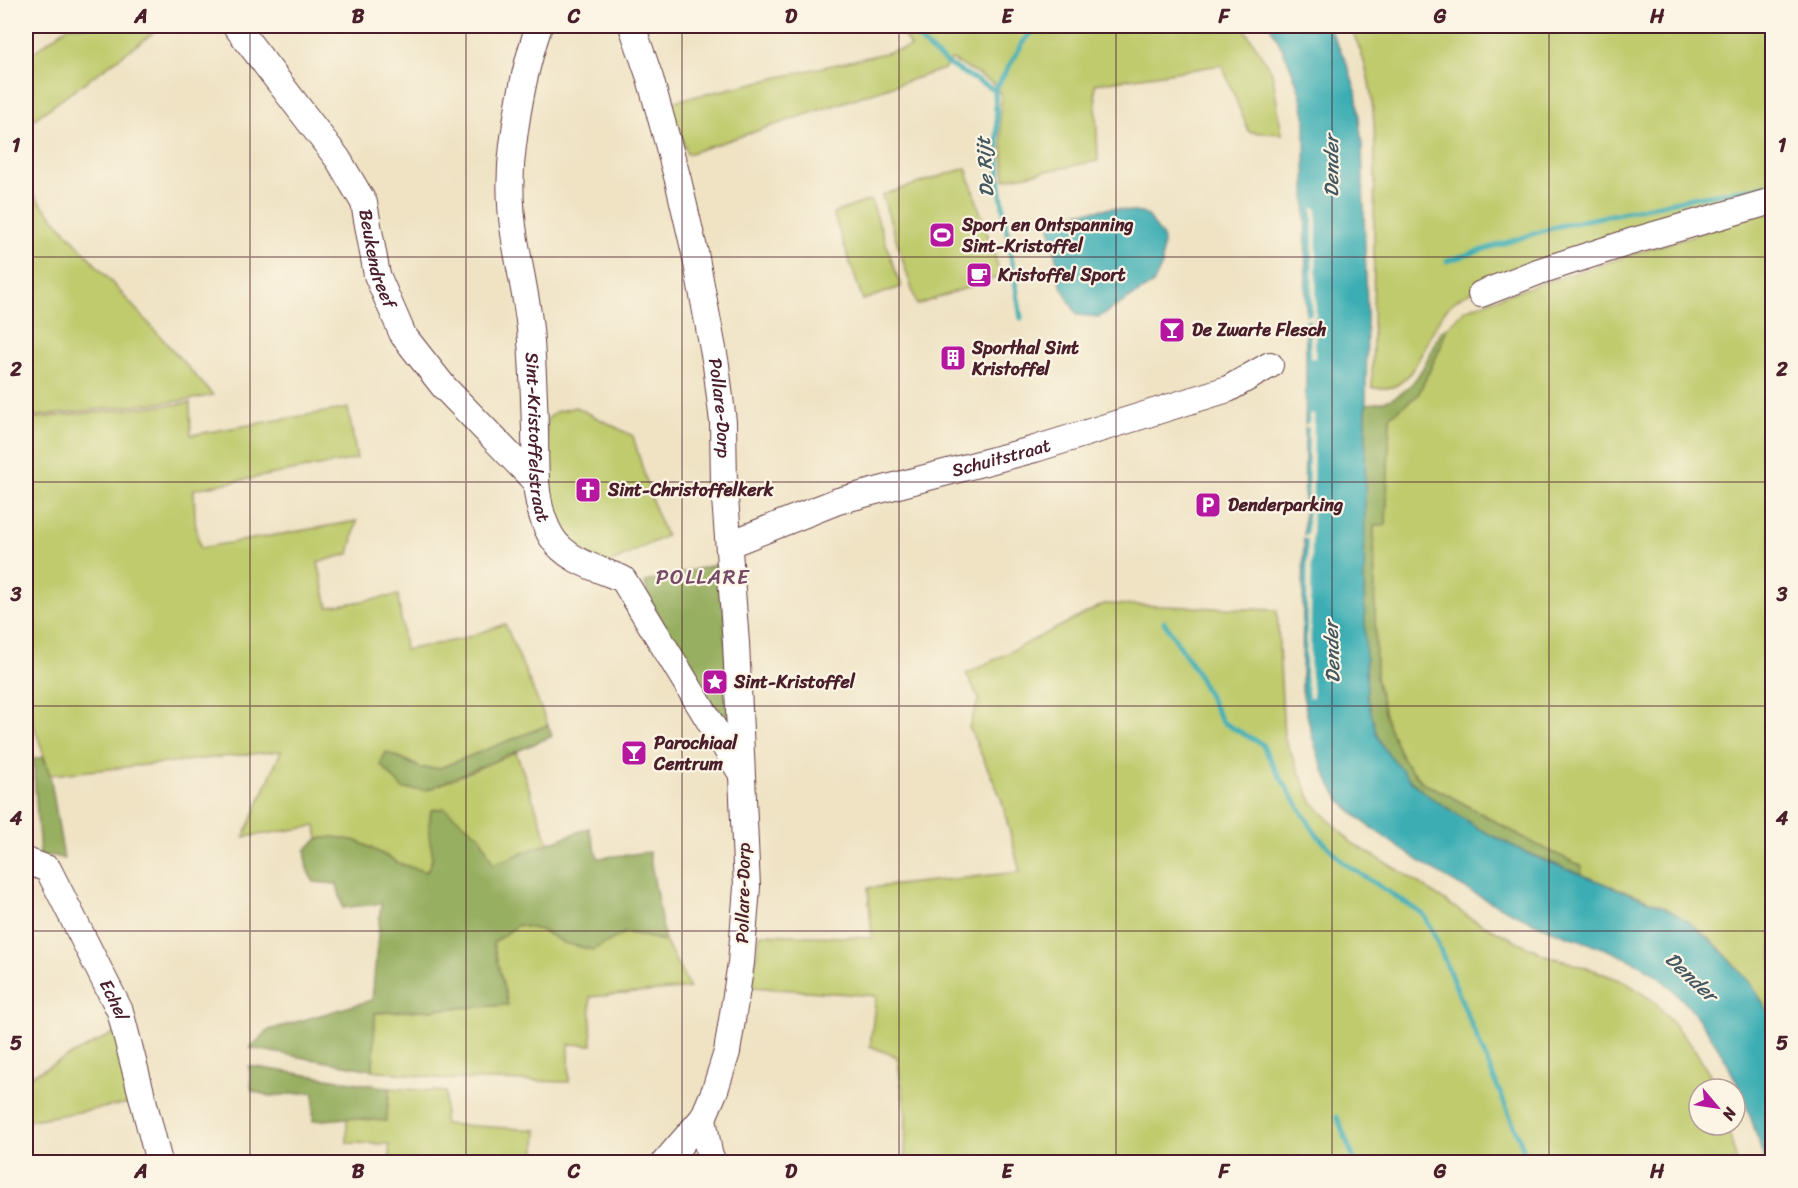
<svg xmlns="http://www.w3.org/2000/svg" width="1798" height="1188" viewBox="0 0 1798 1188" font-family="Sriracha,sans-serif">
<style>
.green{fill:#bfcb6d;stroke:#84754c;stroke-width:1.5}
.forest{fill:#97af60;stroke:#706746;stroke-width:1.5}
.water{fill:#3badb3;stroke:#42666f;stroke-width:1.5}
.pier{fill:#efe3c4}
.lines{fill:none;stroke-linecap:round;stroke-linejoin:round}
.stream{stroke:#3badb3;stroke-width:5}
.minor-casing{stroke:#633c42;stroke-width:28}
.minor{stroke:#fff;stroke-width:26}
.grid{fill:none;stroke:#4a1f2b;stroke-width:1.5;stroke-opacity:0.55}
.labels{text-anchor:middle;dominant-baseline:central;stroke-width:4.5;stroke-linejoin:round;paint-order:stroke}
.poi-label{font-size:18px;font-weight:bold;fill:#4a1f2b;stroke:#fcf5e5;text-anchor:start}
.street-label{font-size:18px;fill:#4a1f2b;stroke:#fcf5e5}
.water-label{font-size:20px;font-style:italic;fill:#445861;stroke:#fcf5e5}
.quarter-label{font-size:21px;letter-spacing:1.5px;fill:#744a68;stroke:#fcf5e5}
.neatline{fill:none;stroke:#4a1f2b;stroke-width:2}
.grid-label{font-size:20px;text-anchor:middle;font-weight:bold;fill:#4a1f2b}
</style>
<rect width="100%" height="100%" fill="#fcf5e5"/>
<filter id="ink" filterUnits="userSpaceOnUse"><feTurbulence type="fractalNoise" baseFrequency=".0167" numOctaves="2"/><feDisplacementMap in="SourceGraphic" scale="12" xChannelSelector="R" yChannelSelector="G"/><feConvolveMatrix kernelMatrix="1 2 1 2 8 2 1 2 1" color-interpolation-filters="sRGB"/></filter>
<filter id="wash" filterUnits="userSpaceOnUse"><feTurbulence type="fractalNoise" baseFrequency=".008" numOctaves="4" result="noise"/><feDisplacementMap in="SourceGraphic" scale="24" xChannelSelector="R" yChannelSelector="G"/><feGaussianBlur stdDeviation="1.35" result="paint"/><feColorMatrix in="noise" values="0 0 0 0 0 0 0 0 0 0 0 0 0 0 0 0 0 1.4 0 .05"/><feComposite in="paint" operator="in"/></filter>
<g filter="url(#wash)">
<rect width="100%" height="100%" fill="#efe3c4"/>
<!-- green -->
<g class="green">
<polygon points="69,26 163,26 26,125 26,58"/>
<polygon points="897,26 1243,26 1272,72 1282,134 1249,132 1222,65 1095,84 1098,161 1005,179 1000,117 1001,95 993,83 952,60 944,69 687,154 671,102 911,47"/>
<path d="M1349 26H1772V196L1490 284C1478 289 1462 294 1453 303 1428 323 1423 372 1395 386 1388 389 1379 388 1372 388 1373 333 1374 278 1374 223 1375 162 1381 80 1349 26Z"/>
<polygon points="966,168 1001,276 917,305 882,195"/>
<polygon points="26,187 213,395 189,400 26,417"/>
<polygon points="871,200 901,287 863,300 833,213"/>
<path d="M1772 210V1017C1745 973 1711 931 1663 907 1638 894 1608 886 1581 875V866L1537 845 1441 791 1424 784 1403 760 1386 720 1376 678 1374 524 1386 525 1390 416 1418 395 1441 346 1446 329 1465 310 1499 297Z"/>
<path d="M190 403 191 435 348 408 357 459 194 489 195 521 200 548 357 521 349 554 318 562 328 607 398 595 405 650 462 639 505 624 548 725 440 768H421L398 756 427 790 516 752 549 844 493 865 480 836 429 833C433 849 435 859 426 872L401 864 357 841 334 837 318 839 316 826 244 837 281 751 50 775 26 700V419Z"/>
<polygon points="576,407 633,436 655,510 666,536 604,566 565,545 544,494 547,420 555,412"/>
<polygon points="1104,604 1277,610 1284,737 1312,802 1352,843 1403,873 1472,919 1545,955 1588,968 1625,982 1655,1002 1695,1050 1712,1079 1715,1089 1699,1089 1699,1125 1727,1125 1737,1162 905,1162 906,1115 897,1057 870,1046 876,996 752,987 760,934 872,938 868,888 1020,872 1001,798 969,727 979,699 966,674"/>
<polygon points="518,925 541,930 564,943 611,938 626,932 665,941 690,988 590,997 592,1045 569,1044 569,1082 446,1079 373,1070 375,1013 507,1005 493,943"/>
<polygon points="116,1032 137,1102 26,1121 26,1078"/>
<polygon points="390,1088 446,1092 444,1124 537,1130 535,1162 390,1162 389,1144 347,1143 347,1118 386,1121"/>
</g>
<!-- forest -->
<g class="forest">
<path d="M1446 329 1441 346 1418 395 1390 416 1386 525H1374L1376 678 1386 720 1403 760 1424 784 1441 791 1537 845 1582 866 1581 875C1514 848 1422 811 1383 747 1363 715 1366 667 1365 631 1363 556 1365 480 1366 404 1413 403 1424 366 1441 330Z"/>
<polygon points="722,563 729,722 724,724 648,597 645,582"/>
<polygon points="548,725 552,736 427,790 403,789 380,764 386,752 421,768 440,768"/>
<polygon points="43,757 50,775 64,859 55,856 40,855 33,759"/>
<path d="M444 808 480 836 493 864 589 828 598 858 649 852 665 941 626 932 593 950 564 943 541 930 518 925 493 943 508 1005 375 1013 373 1070 250 1048 269 1030 372 1000 381 903 343 908 337 884 314 882C306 871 305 863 306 849L318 839 334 837 357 841 401 864 426 872C437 857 431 852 429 835 428 827 430 818 431 810Z"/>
<polygon points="249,1066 390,1088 386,1121 347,1118 313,1121 314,1092 270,1096 252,1091"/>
</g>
<!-- water -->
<g class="water">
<path d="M1270 26H1328L1345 59 1356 91 1362 146 1367 313 1364 591 1367 695 1376 732 1383 747 1412 782 1430 797 1481 830 1533 856 1662 906 1685 919 1718 947 1751 984 1772 1017V1162H1765C1758 1142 1753 1121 1745 1102 1726 1053 1693 1002 1650 971 1621 952 1586 943 1554 931 1493 906 1436 875 1383 836 1367 825 1347 810 1336 794 1317 763 1309 725 1302 690L1306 364 1305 115C1299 82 1287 55 1270 26Z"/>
<polygon points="1112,208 1146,214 1163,237 1162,265 1153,284 1099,317 1077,315 1061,286 1049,221 1074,213"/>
</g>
<!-- pier -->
<g class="pier">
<polygon points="1313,208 1317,208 1315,358 1310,358 1311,320 1303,319 1304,315 1312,315"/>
<polygon points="1310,413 1314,414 1310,664 1313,697 1309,697 1306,676 1308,539 1300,538 1300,535 1308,535 1309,427 1305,427 1305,424 1309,423"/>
</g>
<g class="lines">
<!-- stream -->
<g class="stream">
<path d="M908 26C934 59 958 71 995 90"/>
<polyline points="1447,261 1559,226 1696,197 1772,185"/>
<polyline points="1021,318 1000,187 995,90 1024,41 1038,26"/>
<polyline points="1164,622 1195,669 1222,722 1262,744 1277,772 1316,834 1345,864 1423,914 1432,930 1529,1162"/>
<polyline points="1337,1117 1355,1162"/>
</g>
</g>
</g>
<g filter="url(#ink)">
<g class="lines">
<!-- minor casing -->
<g class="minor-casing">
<g id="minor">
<path id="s1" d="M236 26 338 159 364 203 377 275 403 335 444 387 534 480"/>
<path id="s2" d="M539 26C526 63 518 105 513 145 509 175 510 210 515 240 520 270 527 300 530 329 533 363 534 396 535 429 536 465 532 503 551 536 565 560 598 569 623 579L741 773"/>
<path id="s3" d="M632 26 650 78 678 180 695 253 716 365 723 422 724 485 736 643 747 887 741 963 727 1052 715 1090 703 1118 665 1162"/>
<polyline points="1481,294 1540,271 1630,242 1772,201"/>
<path id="s4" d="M730 544 838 501 1035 449 1228 389 1270 365"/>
<path id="s5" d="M26 861 48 869 120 1011 159 1162"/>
<polyline points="703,1118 709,1153 713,1162"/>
</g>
</g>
<!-- minor -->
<use href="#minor" class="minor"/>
</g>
</g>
<!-- grid -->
<path class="grid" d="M250 26V1162M466 26V1162M682 26V1162M899 26V1162M1116 26V1162M1332 26V1162M1549 26V1162M26 257H1772M26 482H1772M26 706H1772M26 931H1772"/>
<!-- icons -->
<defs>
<g id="stadium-square" transform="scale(1.35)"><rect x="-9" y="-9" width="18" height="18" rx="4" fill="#b5179e" stroke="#fcf5e5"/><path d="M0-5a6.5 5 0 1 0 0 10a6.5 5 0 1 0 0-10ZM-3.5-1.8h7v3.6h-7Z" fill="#fff"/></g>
<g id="cafe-square" transform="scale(1.35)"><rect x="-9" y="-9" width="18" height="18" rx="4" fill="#b5179e" stroke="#fcf5e5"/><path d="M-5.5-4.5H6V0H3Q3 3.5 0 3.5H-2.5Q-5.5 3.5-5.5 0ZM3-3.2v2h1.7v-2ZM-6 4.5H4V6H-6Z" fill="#fff"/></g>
<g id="bar-square" transform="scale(1.35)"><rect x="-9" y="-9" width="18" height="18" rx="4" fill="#b5179e" stroke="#fcf5e5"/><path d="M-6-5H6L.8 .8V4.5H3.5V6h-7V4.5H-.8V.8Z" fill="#fff"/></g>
<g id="building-square" transform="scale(1.35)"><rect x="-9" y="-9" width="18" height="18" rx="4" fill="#b5179e" stroke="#fcf5e5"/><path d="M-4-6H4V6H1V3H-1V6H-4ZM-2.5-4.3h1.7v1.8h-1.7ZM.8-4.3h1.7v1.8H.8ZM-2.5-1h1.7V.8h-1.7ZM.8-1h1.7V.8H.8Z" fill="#fff"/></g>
<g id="church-square" transform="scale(1.35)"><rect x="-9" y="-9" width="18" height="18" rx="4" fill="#b5179e" stroke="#fcf5e5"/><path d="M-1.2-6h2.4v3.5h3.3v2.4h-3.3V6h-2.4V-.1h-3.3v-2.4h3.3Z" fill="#fff"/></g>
<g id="parking-square" transform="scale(1.35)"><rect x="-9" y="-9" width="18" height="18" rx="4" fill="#b5179e" stroke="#fcf5e5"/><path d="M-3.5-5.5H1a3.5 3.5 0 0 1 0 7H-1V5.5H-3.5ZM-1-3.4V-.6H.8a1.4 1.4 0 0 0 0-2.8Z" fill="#fff"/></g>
<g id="sight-square" transform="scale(1.35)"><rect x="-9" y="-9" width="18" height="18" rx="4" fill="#b5179e" stroke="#fcf5e5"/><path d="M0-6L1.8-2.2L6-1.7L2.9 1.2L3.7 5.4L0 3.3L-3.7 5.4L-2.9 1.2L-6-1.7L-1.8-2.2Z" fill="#fff"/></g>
</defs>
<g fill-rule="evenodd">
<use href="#stadium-square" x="942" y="235"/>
<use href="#cafe-square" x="979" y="275"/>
<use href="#bar-square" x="1172" y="330"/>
<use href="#building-square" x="953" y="358"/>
<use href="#church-square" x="588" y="490"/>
<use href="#parking-square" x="1208" y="505"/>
<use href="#sight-square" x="715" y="682"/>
<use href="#bar-square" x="634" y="753"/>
</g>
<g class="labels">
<!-- poi labels -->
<g class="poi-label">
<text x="962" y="225">Sport en Ontspanning<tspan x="962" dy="21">Sint-Kristoffel</tspan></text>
<text x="998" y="275">Kristoffel Sport</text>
<text x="1192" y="330">De Zwarte Flesch</text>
<text x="972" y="348">Sporthal Sint<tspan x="972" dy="21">Kristoffel</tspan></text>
<text x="608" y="490">Sint-Christoffelkerk</text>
<text x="1228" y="505">Denderparking</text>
<text x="734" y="682">Sint-Kristoffel</text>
<text x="654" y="743">Parochiaal<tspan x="654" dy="21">Centrum</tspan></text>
</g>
<!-- street labels -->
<g class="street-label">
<text stroke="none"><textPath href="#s1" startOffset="276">Beukendreef</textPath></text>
<text stroke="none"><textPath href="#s3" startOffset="393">Pollare-Dorp</textPath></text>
<text stroke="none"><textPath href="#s2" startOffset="416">Sint-Kristoffelstraat</textPath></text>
<text stroke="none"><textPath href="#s4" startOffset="285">Schuitstraat</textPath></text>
<text transform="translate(743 893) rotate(-89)">Pollare-Dorp</text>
<text stroke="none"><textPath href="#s5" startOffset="170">Echel</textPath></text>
</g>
<!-- water labels -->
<g class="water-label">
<text transform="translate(1331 166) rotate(-90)">Dender</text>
<text transform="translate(985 167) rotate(-94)">De Rijt</text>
<text transform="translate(1332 652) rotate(-92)">Dender</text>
<text transform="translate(1691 977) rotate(43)">Dender</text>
</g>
<!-- quarter labels -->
<g class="quarter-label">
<text x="703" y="577">POLLARE</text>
</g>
</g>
<!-- margin -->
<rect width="1798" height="1188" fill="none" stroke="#fcf5e5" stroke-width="66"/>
<!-- north arrow -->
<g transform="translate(1717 1107) rotate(119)"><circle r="28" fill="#fcf5e5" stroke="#b59f9b" stroke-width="1.5"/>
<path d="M0-4.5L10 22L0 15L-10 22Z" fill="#b5179e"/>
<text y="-9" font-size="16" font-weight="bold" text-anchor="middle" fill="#4a1f2b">N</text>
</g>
<rect x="33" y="33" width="1732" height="1122" class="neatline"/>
<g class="grid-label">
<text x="141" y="23">A</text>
<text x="358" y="23">B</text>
<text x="574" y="23">C</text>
<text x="791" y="23">D</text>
<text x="1007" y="23">E</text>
<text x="1224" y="23">F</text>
<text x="1440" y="23">G</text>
<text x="1657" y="23">H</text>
<text x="16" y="152">1</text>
<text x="1782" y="152">1</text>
<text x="16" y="376">2</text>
<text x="1782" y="376">2</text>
<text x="16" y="601">3</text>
<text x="1782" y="601">3</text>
<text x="16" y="825">4</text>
<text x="1782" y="825">4</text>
<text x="16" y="1050">5</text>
<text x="1782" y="1050">5</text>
<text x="141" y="1178">A</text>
<text x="358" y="1178">B</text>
<text x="574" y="1178">C</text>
<text x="791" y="1178">D</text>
<text x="1007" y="1178">E</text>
<text x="1224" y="1178">F</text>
<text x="1440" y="1178">G</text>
<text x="1657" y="1178">H</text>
</g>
</svg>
